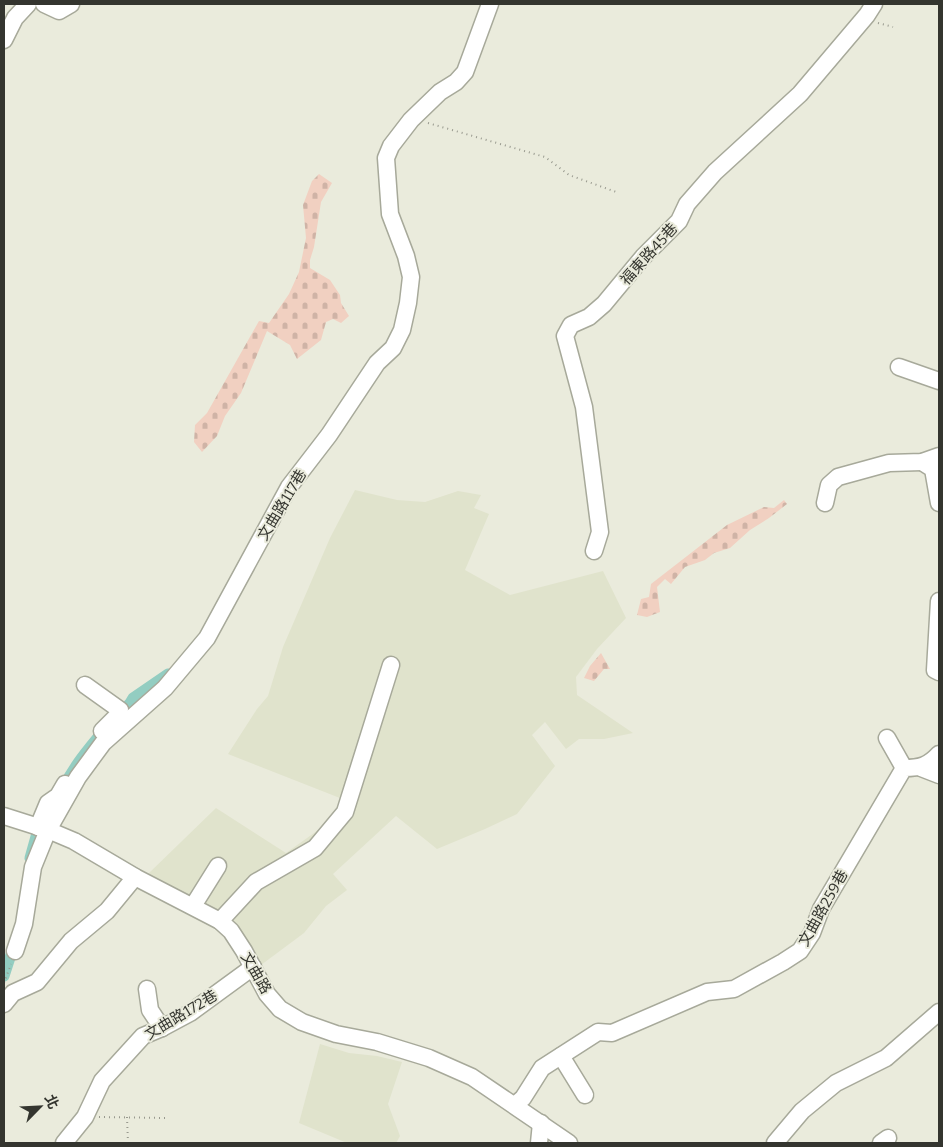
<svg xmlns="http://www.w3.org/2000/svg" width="943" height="1147" viewBox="0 0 943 1147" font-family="Bitter,'Noto Sans TC',serif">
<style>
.built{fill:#e0e3cc}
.cemetery{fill:url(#cemetery-stones)}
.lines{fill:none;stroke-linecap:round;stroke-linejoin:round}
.canal{stroke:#93cdc1;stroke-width:11}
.minor-casing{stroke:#a7a99a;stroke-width:19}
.path{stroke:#98998e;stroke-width:2;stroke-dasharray:1 4;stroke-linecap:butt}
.minor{stroke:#fff;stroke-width:16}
.labels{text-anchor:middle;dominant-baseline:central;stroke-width:4;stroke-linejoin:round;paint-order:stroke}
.street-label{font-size:15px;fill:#34352f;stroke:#eaebdc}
</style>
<defs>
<pattern id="cemetery-stones" width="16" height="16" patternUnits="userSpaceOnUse" patternTransform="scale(1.25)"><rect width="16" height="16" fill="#f1d0c1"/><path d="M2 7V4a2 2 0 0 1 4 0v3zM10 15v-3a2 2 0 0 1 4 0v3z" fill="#cfb3a6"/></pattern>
</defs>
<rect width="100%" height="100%" fill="#eaebdc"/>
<!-- built -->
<g class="built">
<polygon points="355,490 397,500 425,502 458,491 481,495 474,508 489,514 465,570 510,595 603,571 626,618 597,649 576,677 577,695 633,733 604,739 579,739 566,749 545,722 532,735 555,766 517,814 485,829 437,849 396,816 333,874 347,890 326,906 304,933 261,965 228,922 148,874 216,808 286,853 342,813 345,800 228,754 257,709 268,696 283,647 330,538"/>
<polygon points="320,1044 349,1053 377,1056 402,1062 388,1104 400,1136 396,1143 347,1143 299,1123"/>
</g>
<!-- cemetery -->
<g class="cemetery">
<polygon points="319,174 332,183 321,202 314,247 310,260 310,268 330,280 340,295 341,303 349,316 341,323 333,319 326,322 321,340 297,359 290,345 267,331 241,393 225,416 217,436 202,452 194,442 195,425 207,413 259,321 269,323 289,294 299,272 306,238 303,205 312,181"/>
<polygon points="784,500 787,504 769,518 750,530 730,548 714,553 705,560 685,567 671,584 665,579 657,587 660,612 647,617 637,615 641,599 649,597 651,584 727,525 764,507 774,508"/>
<polygon points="601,653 610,669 604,669 594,681 584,678 590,666"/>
</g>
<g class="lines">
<!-- canal -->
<g class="canal">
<polyline points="117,717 130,703 133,698 168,674"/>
<path d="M62 790C73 767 88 749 104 730"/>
<polyline points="30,858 39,826"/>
<polyline points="4,976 15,942"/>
</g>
<!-- minor casing -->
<g class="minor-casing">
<g id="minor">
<polyline points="44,4 59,11 71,4"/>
<polyline points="4,40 15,18 28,4"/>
<polyline points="899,367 939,381"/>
<polyline points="922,462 933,469 939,503"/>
<polyline points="825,503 829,485 838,477 889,463 922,462 939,456"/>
<polyline points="594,551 600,532 584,407 565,336 571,325 589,317 604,304 643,257 679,221 687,204 715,172 800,94 867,15 874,4"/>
<polyline points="939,601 935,670 939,672"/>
<polyline points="85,685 120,710 119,714 102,731"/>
<polyline points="887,738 904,768"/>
<polyline points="921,768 939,775"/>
<polyline points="4,816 48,830 74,841 135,877 220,921 231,931 244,951 267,994 280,1009 302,1022 336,1034 377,1042 429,1058 472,1077 569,1143"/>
<polyline points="38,827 48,803 58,796 65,784"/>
<polyline points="193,906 218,866"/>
<polyline points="220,921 256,882 315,848 345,812 391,665"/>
<polyline points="15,951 24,924 33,867 48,830 78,777 103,743 165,688 207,638 289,487 329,435 377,363 393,348 402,330 408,303 411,277 406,256 390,214 386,158 391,146 411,120 440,92 456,82 465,72 490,4"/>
<polyline points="147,989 150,1010 162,1028"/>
<polyline points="4,1004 13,993 37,982 71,941 107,911 135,877"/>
<polyline points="561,1056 585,1095"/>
<path d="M515 1105 523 1098 542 1068 598 1032 612 1033 707 992 734 989 783 962 800 951 812 933 821 909 904 768C920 768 928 766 939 754"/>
<polyline points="64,1143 85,1117 102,1081 143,1036 162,1028 190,1013 253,967"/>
<polyline points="539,1143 541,1123"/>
<polyline points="775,1143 802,1111 836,1083 886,1058 939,1012"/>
<polyline points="881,1143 888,1138"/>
</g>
</g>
<!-- path -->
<g class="path">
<polyline points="878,23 893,27"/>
<polyline points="428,123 545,157 569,175 619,193"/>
<polyline points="4,983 11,964"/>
<polyline points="99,1117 167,1118"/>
<polyline points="127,1117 128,1143"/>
</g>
<!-- minor -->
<use href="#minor" class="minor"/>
</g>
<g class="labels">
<!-- street labels -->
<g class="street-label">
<text transform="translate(649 254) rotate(-48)">福東路45巷</text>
<text transform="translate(282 505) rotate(-59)">文曲路117巷</text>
<text transform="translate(823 908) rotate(-61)">文曲路259巷</text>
<text transform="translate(256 973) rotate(60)">文曲路</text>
<text transform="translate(181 1015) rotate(-31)">文曲路172巷</text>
</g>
</g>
<!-- border -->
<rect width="943" height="1147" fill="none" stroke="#34352f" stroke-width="10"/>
<!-- north arrow -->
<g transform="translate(40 1107) rotate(66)" stroke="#eaebdc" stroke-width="4" paint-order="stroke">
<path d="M0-4L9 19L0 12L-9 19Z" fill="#34352f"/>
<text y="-8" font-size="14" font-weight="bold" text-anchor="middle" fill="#34352f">北</text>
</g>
</svg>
